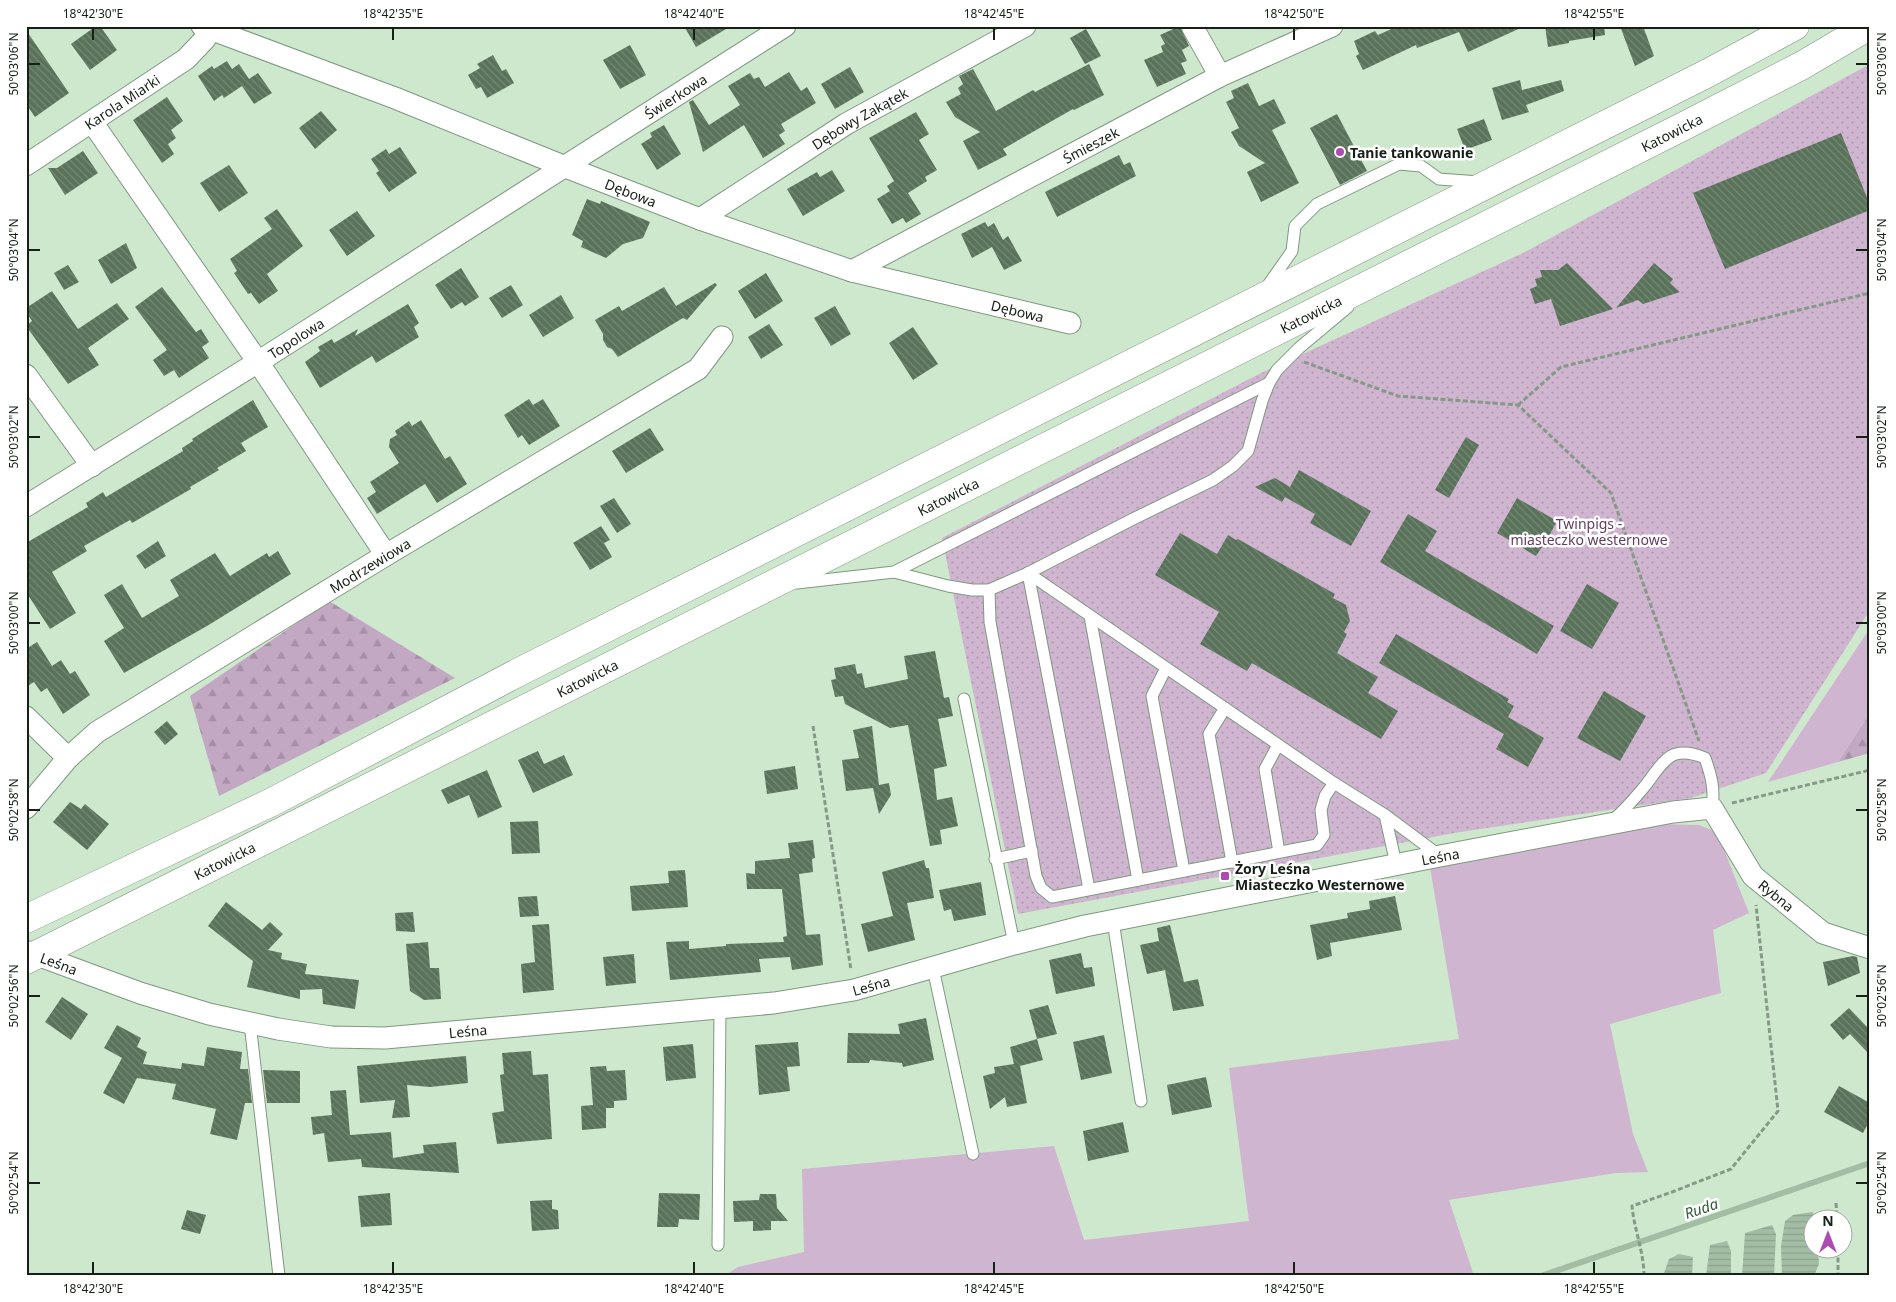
<svg xmlns="http://www.w3.org/2000/svg" width="1896" height="1302" font-family="'Noto Sans',sans-serif">
	<style>
		.grass { fill: #d0b5d0 }
		.forest { fill: url(#forest-firs) }
		.park { fill: url(#park-dots) }
		.water { fill: url(#water-rules) }
		.lines { fill: none; stroke-linecap: round; stroke-linejoin: round }
		.stream { stroke: #a2bda3; stroke-width: 6 }
		.building { fill: url(#building-back-hatch) }
		.service-casing { stroke: #7f9880; stroke-width: 13 }
		.minor-casing { stroke: #7f9880; stroke-width: 23 }
		.primary-casing { stroke: #7f9880; stroke-width: 29 }
		.path { stroke: #859986; stroke-width: 3; stroke-dasharray: 5 2.5; stroke-linecap: butt }
		.service { stroke: #fff; stroke-width: 11 }
		.minor { stroke: #fff; stroke-width: 21 }
		.primary { stroke: #fff; stroke-width: 28 }
		.ticks { fill: none; stroke: #162017; stroke-width: 2 }
		.poi-dot { fill: #ae4bb2; stroke: #fff; stroke-width: 2 }
		.labels { text-anchor: middle; dominant-baseline: central; stroke-width: 5; stroke-linejoin: round; paint-order: stroke }
		.street-label { font-size: 14px; fill: #162017; stroke: #fff }
		.poi-label { font-size: 14px; font-weight: bold; fill: #162017; stroke: #fff; text-anchor: start }
		.park-label { font-size: 14px; fill: #643e64; stroke: #fff }
		.water-label { font-size: 15px; font-style: italic; fill: #325b35; stroke: #fff }
		.neatline { fill: none; stroke: #162017; stroke-width: 2 }
		.ticks-label { font-size: 12px; text-anchor: middle; fill: #162017 }
	</style>
	<defs>
		<pattern id="forest-firs" width="22" height="20" patternUnits="userSpaceOnUse" patternTransform="scale(1.25)"><rect width="22" height="20" fill="#c3a8c3"/><path d="M5 1l3.5 6h-7zM16 11l3.5 6h-7z" fill="#a790a7"/></pattern>
		<pattern id="park-dots" width="8" height="8" patternUnits="userSpaceOnUse" patternTransform="scale(1.25)"><rect width="8" height="8" fill="#d0b5d0"/><path d="M2 2h.1M6 6h.1" fill="none" stroke="#b29bb2" stroke-width="1.8" stroke-linecap="round"/></pattern>
		<pattern id="water-rules" width="6" height="5" patternUnits="userSpaceOnUse" patternTransform="scale(1.25)"><rect width="6" height="5" fill="#a2bda3"/><path d="M0 2.5h6" fill="none" stroke="#8ba28c"/></pattern>
		<pattern id="building-back-hatch" width="6" height="6" patternUnits="userSpaceOnUse" patternTransform="scale(1.25)"><rect width="6" height="6" fill="#59725a"/><path d="M-1 5l2 2M0 0l6 6M5-1l2 2" fill="none" stroke="#768876"/></pattern>
	</defs>
	<rect width="100%" height="100%" fill="#cee8ce"/>
	<g class="grass">
		<path d="M1870 628V713L1838 762 1768 782Z"/>
		<path d="M1658 824 1699 825 1717 832 1749 913 1713 930 1721 993 1610 1024 1633 1134 1648 1172 1616 1173 1449 1200 1474 1276H724L738 1267 804 1252 802 1169 1054 1146 1084 1240 1249 1221 1229 1068 1459 1039 1430 867Z"/>
	</g>
	<g class="forest">
		<path d="M329 601 455 678 219 796 190 696Z"/>
		<path d="M1870 713V753L1838 762Z"/>
	</g>
	<path class="park" d="M1870 64V610L1766 773 1691 798 1460 832 1018 914 942 538 1257 375 1523 253Z"/>
	<g class="water">
		<path d="M1812 1212 1816 1216V1219L1814 1220V1250H1818L1819 1264 1814 1276H1782L1781 1246 1785 1221 1793 1215Z"/>
		<path d="M1772 1225 1776 1234 1774 1276H1742L1745 1233Z"/>
		<path d="M1727 1241 1731 1251V1276H1706L1710 1245Z"/>
		<path d="M1679 1254 1693 1257 1692 1276H1663L1669 1259Z"/>
	</g>
	<g class="lines">
		<path class="stream" d="M1541 1276 1870 1163"/>
	</g>
	<g class="building">
		<path d="M96 26H100L117 50 90 70 71 44Z"/>
		<path d="M684 26H731L696 47Z"/>
		<path d="M1180 26 1189 46 1182 50 1187 61 1181 63 1186 74 1157 87 1144 60 1163 52 1161 46 1165 44 1160 35Z"/>
		<path d="M1398 26H1525L1468 52 1459 32 1417 48 1416 45 1363 70 1356 56 1359 54 1354 41 1375 31 1378 35Z"/>
		<path d="M1545 26H1604L1605 35 1569 41V43L1548 47Z"/>
		<path d="M1620 26H1643L1654 56 1635 66Z"/>
		<path d="M1086 29 1101 56 1085 64 1070 38Z"/>
		<path d="M26 30 69 93 35 117 26 104Z"/>
		<path d="M630 45 646 75 620 89 603 60Z"/>
		<path d="M493 55 502 71 506 69 514 83 487 98 481 87 476 89 468 75 480 68 477 64Z"/>
		<path d="M227 61 232 69 239 64 249 79 258 73 272 93 254 104 242 86 224 98 222 95 214 101 198 76 212 66 214 69Z"/>
		<path d="M1089 64 1104 95 1074 110 1073 109 1003 149 1007 155 978 170 963 141 980 132 955 117 946 102 961 94 958 88 963 84 959 76 973 69 996 111 1033 90 1035 92Z"/>
		<path d="M850 67 864 92 835 109 821 84Z"/>
		<path d="M789 72 801 91 807 87 816 103 781 124 785 131 779 135 785 144 763 158 744 125 703 152 689 102 693 100 709 125 740 105 728 86 750 73 754 79 759 77 765 87Z"/>
		<path d="M1520 80 1522 90 1561 80 1564 91 1526 105 1529 112 1502 120 1492 88Z"/>
		<path d="M1248 83 1259 106 1274 99 1286 123 1272 130 1299 183 1261 202 1247 172 1265 163 1239 146 1231 132 1239 128 1226 102 1234 98 1231 91Z"/>
		<path d="M167 97 183 121 171 130 176 138 168 144 174 154 162 163 133 120Z"/>
		<path d="M321 111 337 130 315 149 299 128Z"/>
		<path d="M916 112 929 134 919 140 937 170 925 177 927 181 908 193 921 214 906 223 903 218 892 224 877 199 890 191 887 186 894 181 869 138Z"/>
		<path d="M1337 114 1367 171 1340 185 1310 128Z"/>
		<path d="M1484 119 1492 140 1465 150 1457 129Z"/>
		<path d="M664 125 681 154 657 170 641 144 652 137 650 133Z"/>
		<path d="M1841 133 1870 205V210L1725 269 1693 193Z"/>
		<path d="M400 147 417 173 389 192 376 173 379 171 371 159 386 149 389 154Z"/>
		<path d="M83 151 98 173 65 195 48 168H57Z"/>
		<path d="M1119 155 1124 165 1130 162 1136 176 1057 217 1045 192Z"/>
		<path d="M229 165 248 193 219 212 200 183Z"/>
		<path d="M832 170 845 191 803 216 787 189 817 172 820 177Z"/>
		<path d="M587 199 600 204 601 201 650 222 643 238 623 244 606 258 581 247 583 241 572 235Z"/>
		<path d="M277 209 303 246 267 274 278 291 259 304 251 293 248 294 234 273 237 271 230 259 272 229 264 218Z"/>
		<path d="M357 211 375 236 347 256 329 230Z"/>
		<path d="M985 222 988 227 994 223 1003 240 1008 236 1022 261 1004 270 992 247 972 258 961 234Z"/>
		<path d="M126 243 137 268 111 284 98 260Z"/>
		<path d="M1567 263 1613 309 1560 326 1551 299 1535 304 1530 289 1537 286 1535 279 1542 277 1540 270H1558Z"/>
		<path d="M1654 263 1673 279 1670 283 1680 292 1643 304 1638 300 1616 308Z"/>
		<path d="M68 265 79 282 64 290 54 273Z"/>
		<path d="M461 268 479 297 465 306 462 302 451 309 435 285Z"/>
		<path d="M766 273 783 301 755 319 738 291Z"/>
		<path d="M715 283 717 285 687 320 683 318 618 357 612 349 607 347 603 340V334L595 320 619 306 622 311 664 287 676 306Z"/>
		<path d="M511 285 523 305 502 318 489 298Z"/>
		<path d="M162 287 196 332 201 329 209 342 202 347 209 358 179 378 174 370 164 376 153 360 167 350 135 307Z"/>
		<path d="M52 291 78 329 117 303 129 319 88 348 99 365 68 384 26 326 32 321 26 312V308Z"/>
		<path d="M561 295 574 318 543 337 529 315Z"/>
		<path d="M408 304 419 323 414 327 419 337 376 363 372 356 320 388 305 362 320 351 318 347 332 339 334 343 358 329 355 336Z"/>
		<path d="M835 306 851 334 831 346 814 318Z"/>
		<path d="M769 324 783 345 761 359 748 337Z"/>
		<path d="M913 327 938 364 913 380 889 343Z"/>
		<path d="M529 399 533 405 543 399 560 426 529 445 522 435 518 438 504 415Z"/>
		<path d="M253 400 268 427 241 443 246 451 217 468 219 470 190 487 191 489 132 523 130 520 84 546 87 551 52 572 76 613 50 629 26 592V543L88 507 86 503 103 492 106 497 183 451 182 448 193 441 192 439Z"/>
		<path d="M421 420 445 459 450 456 467 484 437 503 425 484 377 514 367 498 376 492 370 482 399 463 389 447 390 439 397 435 395 431 409 421 412 426Z"/>
		<path d="M650 428 664 450 626 473 612 451Z"/>
		<path d="M1466 437 1479 445 1449 498 1435 490Z"/>
		<path d="M1299 470 1371 511 1351 546 1310 523 1315 514 1285 497 1282 502 1255 487 1275 478 1290 487Z"/>
		<path d="M614 498 631 524 617 533 600 506Z"/>
		<path d="M1517 498 1557 521 1547 540 1536 556 1497 533Z"/>
		<path d="M1408 514 1437 531 1425 551 1554 626 1537 654 1380 562Z"/>
		<path d="M601 526 610 540 604 543 612 557 590 570 573 543Z"/>
		<path d="M1180 533 1217 554 1228 535 1236 540 1238 539 1335 594 1333 598 1346 605 1350 621 1344 632 1347 634 1337 653 1378 677 1368 693 1398 711 1381 739 1252 663 1247 671 1200 644 1219 612 1155 575Z"/>
		<path d="M158 541 166 556 145 569 136 556Z"/>
		<path d="M278 551 291 574 207 626 124 673 104 641 124 628 104 595 122 584 142 618 179 596 170 580 215 553 230 576 267 553 269 557Z"/>
		<path d="M1587 584 1619 603 1592 649 1560 631Z"/>
		<path d="M1396 634 1509 699 1507 702 1514 706 1508 717 1544 738 1528 767 1496 749 1504 734 1379 663Z"/>
		<path d="M37 642 52 666 61 660 70 674 75 671 90 695 63 714 47 688 41 692 34 682 26 687V649Z"/>
		<path d="M935 651 944 698 949 697 953 716 938 719 947 766 934 769 937 800 952 797 958 826 940 830 942 844 930 846 908 725 890 728 845 704 843 696 835 697 831 680 836 679 834 668 855 664 857 674 862 673 865 688 908 679 904 656Z"/>
		<path d="M1604 691 1646 716 1620 761 1577 738Z"/>
		<path d="M167 721 178 734 165 745 154 732Z"/>
		<path d="M872 726 879 785 889 783 891 795 879 814 873 788 846 791 842 760 859 758 853 730Z"/>
		<path d="M538 751 544 764 564 755 573 775 533 793 518 760Z"/>
		<path d="M795 766 798 789 767 794 764 771Z"/>
		<path d="M487 770 502 807 478 818 469 795 448 804 441 790Z"/>
		<path d="M70 802 81 809 85 804 109 824 87 850 53 822Z"/>
		<path d="M538 821 540 853 512 854 510 822Z"/>
		<path d="M813 840 815 858 812 859 813 872 799 874 806 935 820 934 823 965 792 970 790 957 759 959 761 972 670 980 666 942 689 941V949L726 946V944L784 942 783 937 787 936 782 889H747L746 873 755 874V861L790 858 788 843Z"/>
		<path d="M924 860 926 868H929L934 898 907 903 915 940 868 952 861 924 893 916 882 872Z"/>
		<path d="M685 870 688 907 632 911 630 886 669 883 668 871Z"/>
		<path d="M981 882 986 915 954 921 951 909 944 911 939 890Z"/>
		<path d="M537 896 539 916 520 917 518 897Z"/>
		<path d="M1395 896 1402 930 1330 943 1332 956 1317 960 1310 925 1348 918 1347 913 1370 909 1369 901Z"/>
		<path d="M226 902 262 930 270 922 283 934 268 950 282 953 281 959 307 964 305 974 359 980 355 1009 323 1004 322 989 300 990V999L247 987 253 961 208 926Z"/>
		<path d="M413 912 415 932 396 931 395 913Z"/>
		<path d="M549 924 554 990 523 993 521 964 535 962 532 925Z"/>
		<path d="M1170 925 1184 982 1198 979 1204 1006 1173 1011 1165 970 1147 974 1140 945 1159 941 1157 928Z"/>
		<path d="M428 942 430 968H439L441 999 424 1000 410 991 406 944Z"/>
		<path d="M1081 953 1084 968 1092 967 1095 986 1056 994 1049 960Z"/>
		<path d="M634 954 636 983 606 986 603 957Z"/>
		<path d="M1853 956 1857 957 1860 973 1828 986 1823 962Z"/>
		<path d="M62 997 88 1014 71 1040 45 1022Z"/>
		<path d="M1048 1005 1057 1034 1037 1039 1029 1010Z"/>
		<path d="M1849 1008 1870 1030V1055L1850 1034 1843 1040 1830 1025Z"/>
		<path d="M926 1018 934 1060 903 1067 902 1063 870 1060 869 1063H847L848 1033 900 1034 898 1024Z"/>
		<path d="M117 1025 141 1038 137 1047 147 1052 143 1064 181 1069 182 1063 204 1066 207 1047 242 1052 240 1069H248L252 1103H245L237 1140 210 1134 216 1109 172 1099 176 1084 137 1078 124 1104 103 1093 122 1058 104 1048Z"/>
		<path d="M1104 1035 1112 1073 1081 1080 1073 1042Z"/>
		<path d="M1037 1039 1043 1060 1020 1066 1027 1103 1007 1107 1005 1097 990 1109 983 1076 995 1073 994 1067 1014 1064 1010 1047Z"/>
		<path d="M798 1042 800 1066 787 1067 790 1091 759 1095 755 1045Z"/>
		<path d="M693 1044 696 1078 666 1081 663 1047Z"/>
		<path d="M531 1051 533 1075 548 1074 552 1139 497 1144 492 1113 504 1111 500 1075 504 1074 502 1053Z"/>
		<path d="M466 1056 468 1083 430 1087 407 1085 410 1117 392 1118 395 1100 360 1103 357 1066Z"/>
		<path d="M606 1066 607 1071 625 1070 627 1100 614 1101V1108H606V1128L582 1130 581 1106 593 1105 590 1067Z"/>
		<path d="M263 1070 300 1071V1103H267Z"/>
		<path d="M1206 1077 1212 1107 1172 1115 1167 1085Z"/>
		<path d="M1839 1086 1870 1103V1120L1863 1133 1824 1112Z"/>
		<path d="M346 1090 350 1135 391 1132 393 1158 424 1153 423 1145 456 1142 459 1173 362 1167 361 1159 328 1162 324 1133 313 1135 311 1117 332 1115 330 1091Z"/>
		<path d="M1123 1122 1129 1152 1088 1161 1083 1131Z"/>
		<path d="M390 1193 392 1225 361 1227 358 1196Z"/>
		<path d="M659 1193 700 1194 699 1220 679 1219 678 1227H657Z"/>
		<path d="M760 1194H776L777 1208 788 1221H771V1230L753 1231V1221L734 1222 733 1201 759 1200Z"/>
		<path d="M552 1200V1209L558 1210 559 1229 532 1231 530 1201Z"/>
		<path d="M187 1210 206 1215 200 1234 181 1229Z"/>
	</g>
	<g class="lines">
		<g class="service-casing">
			<g id="service">
				<path d="M1266 288 1292 251 1295 226 1317 204 1399 164 1421 166 1439 179 1479 182"/>
				<path d="M894 572 1269 383"/>
				<path d="M1028 573 1334 783 1385 815 1440 856"/>
				<path d="M1028 573 1089 889"/>
				<path d="M797 583 894 572 948 586 972 590H989L1028 573 1133 519 1213 480 1233 466 1248 451 1262 401 1269 383 1277 370 1299 348 1348 307"/>
				<path d="M989 590 990 622 1036 876 1041 888 1052 897 1317 845 1324 835 1321 810 1325 796 1334 783"/>
				<path d="M1090 616 1138 880"/>
				<path d="M1166 668 1152 696 1184 871"/>
				<path d="M964 699 1014 944"/>
				<path d="M1225 708 1209 734 1232 862"/>
				<path d="M1278 745 1265 769 1279 852"/>
				<path d="M1385 815 1396 864"/>
				<path d="M1613 820C1625 810 1635 798 1645 786 1653 776 1660 763 1671 756 1682 750 1695 754 1705 758 1711 775 1715 789 1712 808"/>
				<path d="M995 859 1032 851"/>
				<path d="M1113 921 1141 1101"/>
				<path d="M933 968 973 1154"/>
				<path d="M250 1023 279 1276"/>
				<path d="M718 1245 720 1008"/>
			</g>
		</g>
		<g class="minor-casing">
			<g id="minor">
				<path id="s1" d="M202 26 395 98 563 166 700 219 852 271 1070 323"/>
				<path d="M1192 26 1220 76"/>
				<path d="M92 122 258 362 386 555"/>
				<path id="s2" d="M26 165 186 59 205 39 210 29"/>
				<path id="s3" d="M700 219 846 124 1025 26"/>
				<path id="s4" d="M852 271 1220 76 1332 26"/>
				<path d="M26 375 92 466"/>
				<path id="s5" d="M26 506 258 362 785 26"/>
				<path d="M26 717 68 758"/>
				<path id="s6" d="M26 808 68 758 97 732 386 555 698 369 722 337"/>
				<path id="s7" d="M29 952 140 993 209 1014 278 1029 331 1037 385 1038 774 1003 854 990 1014 944 1085 926 1440 856 1673 812 1712 808 1753 876 1823 933 1870 948"/>
			</g>
		</g>
		<g class="primary-casing">
			<g id="primary">
				<path d="M26 919 274 801 519 672 1708 73 1795 26"/>
				<path id="s8" d="M26 960 1680 128 1801 66 1869 26"/>
			</g>
		</g>
		<g class="path">
			<path d="M1304 362 1398 396 1518 405 1611 493 1699 741"/>
			<path d="M1518 405 1561 367 1870 293"/>
			<path d="M813 726 851 970"/>
			<path d="M1732 803 1870 770"/>
			<path d="M1836 1203 1837 1220"/>
			<path d="M1838 1250V1276"/>
			<path d="M1644 1276C1644 1252 1634 1229 1632 1206L1672 1192 1731 1169 1778 1111 1756 905"/>
		</g>
		<use href="#service" class="service"/>
		<use href="#minor" class="minor"/>
		<use href="#primary" class="primary"/>
	</g>
	<path class="ticks" d="M93 28V40M393 28V40M694 28V40M994 28V40M1294 28V40M1594 28V40M28 64H40M1856 64H1868M28 250H40M1856 250H1868M28 437H40M1856 437H1868M28 623H40M1856 623H1868M28 810H40M1856 810H1868M28 996H40M1856 996H1868M28 1183H40M1856 1183H1868M93 1262V1274M393 1262V1274M694 1262V1274M994 1262V1274M1294 1262V1274M1594 1262V1274"/>
	<g class="poi-dot">
		<circle cx="1340" cy="152" r="5"/>
		<rect x="1220" y="871" width="10" height="10" rx="2.5"/>
	</g>
	<g class="labels">
		<g class="street-label">
			<text stroke="none"><textPath href="#s5" startOffset="768">Świerkowa</textPath></text>
			<text stroke="none"><textPath href="#s2" startOffset="115">Karola Miarki</textPath></text>
			<text stroke="none"><textPath href="#s3" startOffset="189">Dębowy Zakątek</textPath></text>
			<text stroke="none"><textPath href="#s8" startOffset="1842">Katowicka</textPath></text>
			<text stroke="none"><textPath href="#s4" startOffset="270">Śmieszek</textPath></text>
			<text stroke="none"><textPath href="#s1" startOffset="460">Dębowa</textPath></text>
			<text stroke="none"><textPath href="#s1" startOffset="865">Dębowa</textPath></text>
			<text stroke="none"><textPath href="#s8" startOffset="1438">Katowicka</textPath></text>
			<text stroke="none"><textPath href="#s5" startOffset="318">Topolowa</textPath></text>
			<text stroke="none"><textPath href="#s8" startOffset="1032">Katowicka</textPath></text>
			<text stroke="none"><textPath href="#s6" startOffset="424">Modrzewiowa</textPath></text>
			<text stroke="none"><textPath href="#s8" startOffset="628">Katowicka</textPath></text>
			<text stroke="none"><textPath href="#s7" startOffset="1442">Leśna</textPath></text>
			<text stroke="none"><textPath href="#s8" startOffset="222">Katowicka</textPath></text>
			<text stroke="none"><textPath href="#s7" startOffset="1828">Rybna</textPath></text>
			<text stroke="none"><textPath href="#s7" startOffset="32">Leśna</textPath></text>
			<text stroke="none"><textPath href="#s7" startOffset="858">Leśna</textPath></text>
			<text stroke="none"><textPath href="#s7" startOffset="452">Leśna</textPath></text>
		</g>
		<g class="poi-label">
			<text x="1350" y="152">Tanie tankowanie</text>
			<text x="1235" y="868">Żory Leśna<tspan x="1235" dy="16">Miasteczko Westernowe</tspan></text>
		</g>
		<g class="park-label">
			<text x="1589" y="523">Twinpigs -<tspan x="1589" dy="16">miasteczko westernowe</tspan></text>
		</g>
		<g class="water-label">
			<text transform="translate(1701 1208) rotate(-19)">Ruda</text>
		</g>
	</g>
	<rect width="1896" height="1302" fill="none" stroke="#ffffff" stroke-width="55"/>
	<g transform="translate(1828 1234)"><circle r="24" fill="#ffffff" stroke="#a2a6a2"/>
	<path d="M0-4L9 19L0 12L-9 19Z" fill="#ae4bb2"/>
	<text y="-8" font-size="14" font-weight="bold" text-anchor="middle" fill="#162017">N</text>
	</g>
	<rect x="28" y="28" width="1840" height="1246" class="neatline"/>
	<g class="ticks-label">
		<text x="93" y="18">18°42'30"E</text>
		<text x="393" y="18">18°42'35"E</text>
		<text x="694" y="18">18°42'40"E</text>
		<text x="994" y="18">18°42'45"E</text>
		<text x="1294" y="18">18°42'50"E</text>
		<text x="1594" y="18">18°42'55"E</text>
		<text transform="translate(14 64) rotate(-90)" y="4">50°03'06"N</text>
		<text transform="translate(1882 64) rotate(-90)" y="4">50°03'06"N</text>
		<text transform="translate(14 250) rotate(-90)" y="4">50°03'04"N</text>
		<text transform="translate(1882 250) rotate(-90)" y="4">50°03'04"N</text>
		<text transform="translate(14 437) rotate(-90)" y="4">50°03'02"N</text>
		<text transform="translate(1882 437) rotate(-90)" y="4">50°03'02"N</text>
		<text transform="translate(14 623) rotate(-90)" y="4">50°03'00"N</text>
		<text transform="translate(1882 623) rotate(-90)" y="4">50°03'00"N</text>
		<text transform="translate(14 810) rotate(-90)" y="4">50°02'58"N</text>
		<text transform="translate(1882 810) rotate(-90)" y="4">50°02'58"N</text>
		<text transform="translate(14 996) rotate(-90)" y="4">50°02'56"N</text>
		<text transform="translate(1882 996) rotate(-90)" y="4">50°02'56"N</text>
		<text transform="translate(14 1183) rotate(-90)" y="4">50°02'54"N</text>
		<text transform="translate(1882 1183) rotate(-90)" y="4">50°02'54"N</text>
		<text x="93" y="1293">18°42'30"E</text>
		<text x="393" y="1293">18°42'35"E</text>
		<text x="694" y="1293">18°42'40"E</text>
		<text x="994" y="1293">18°42'45"E</text>
		<text x="1294" y="1293">18°42'50"E</text>
		<text x="1594" y="1293">18°42'55"E</text>
	</g>
</svg>
